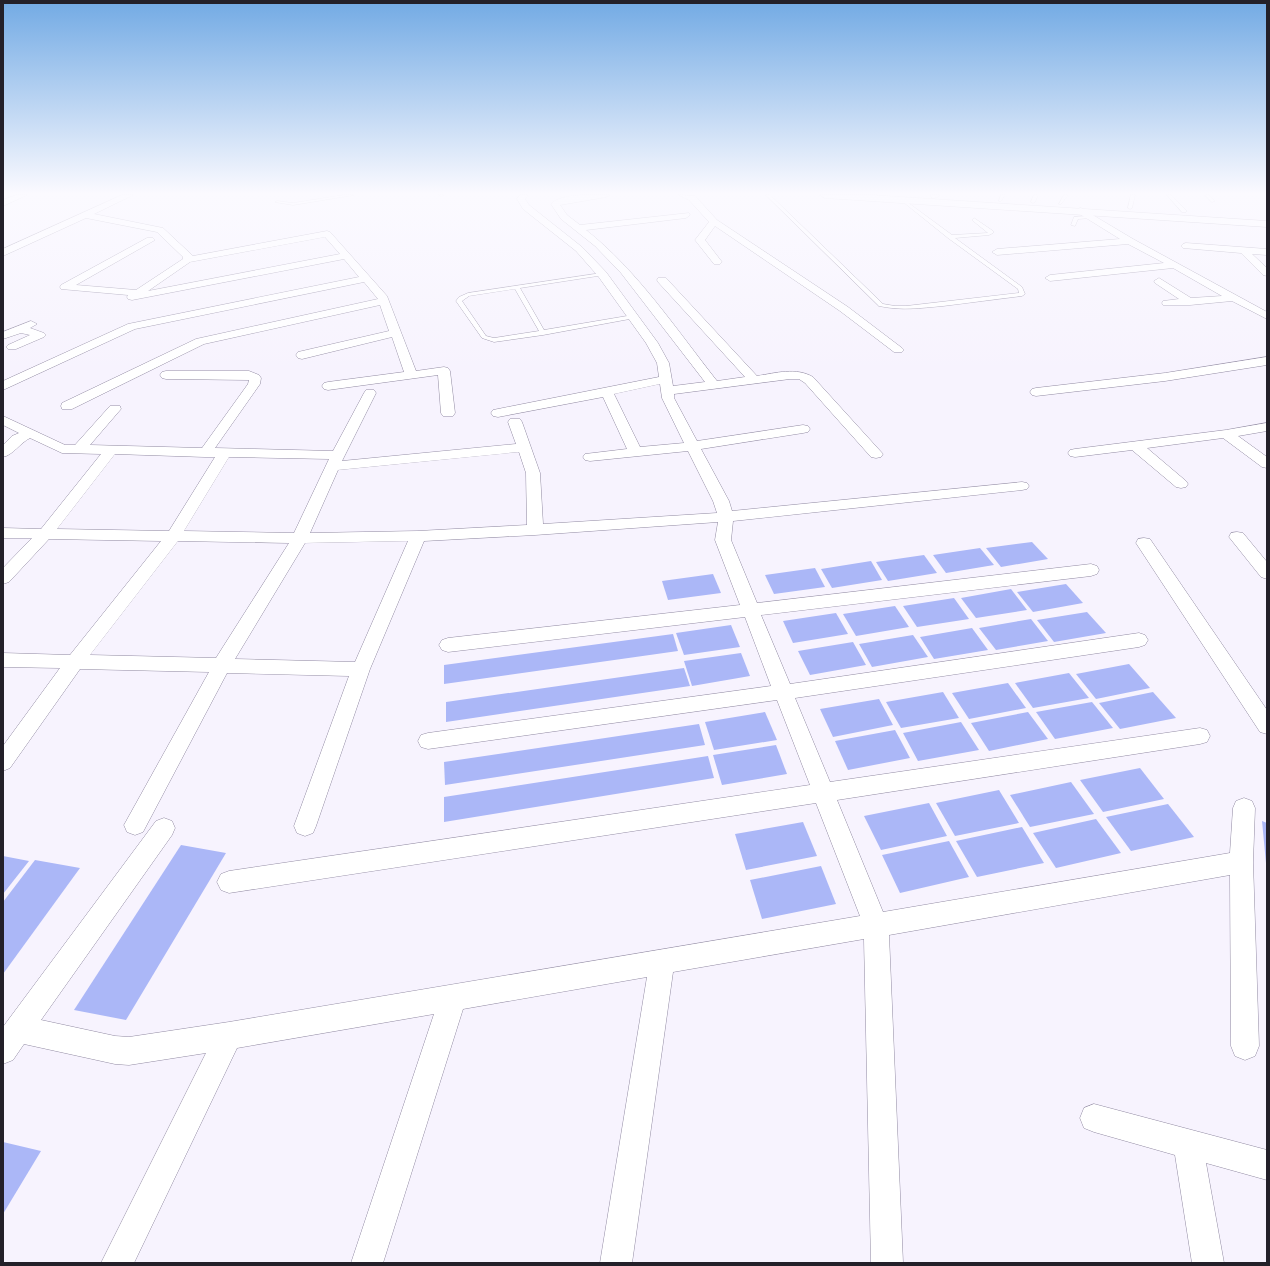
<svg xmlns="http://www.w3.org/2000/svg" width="1270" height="1266" font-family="Signika,sans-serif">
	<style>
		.building { fill: #abb7f7 }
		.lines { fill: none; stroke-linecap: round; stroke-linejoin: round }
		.lane-casing { stroke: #928ba3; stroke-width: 1 }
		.street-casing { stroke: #928ba3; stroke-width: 1 }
		.secondary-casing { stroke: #928ba3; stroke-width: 1 }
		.lane { fill: #fff; fill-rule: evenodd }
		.street { fill: #fff; fill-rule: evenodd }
		.secondary { fill: #fff; fill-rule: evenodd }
	</style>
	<rect width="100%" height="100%" fill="#f7f3fe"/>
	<g class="building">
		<path d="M1032 542 1048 559 1001 567 986 548Z"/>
		<path d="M980 548 994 565 946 573 933 555Z"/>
		<path d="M924 555 937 573 888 581 876 562Z"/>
		<path d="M871 561 882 580 832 588 821 569Z"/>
		<path d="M815 568 825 587 774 594 765 575Z"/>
		<path d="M713 574 721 593 668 600 662 581Z"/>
		<path d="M1066 584 1083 603 1033 612 1017 592Z"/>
		<path d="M1011 589 1027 610 976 618 961 598Z"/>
		<path d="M954 598 969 619 917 627 903 606Z"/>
		<path d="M895 606 909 627 856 636 843 614Z"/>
		<path d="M1087 612 1106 633 1054 642 1037 620Z"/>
		<path d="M836 613 848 634 793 643 783 621Z"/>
		<path d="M1031 619 1048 641 996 650 979 628Z"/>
		<path d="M731 625 740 647 684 655 676 633Z"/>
		<path d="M972 628 988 650 934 659 920 637Z"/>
		<path d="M673 634 678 651 444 684V665Z"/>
		<path d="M913 635 928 657 872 667 859 644Z"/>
		<path d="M853 642 866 665 810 675 798 651Z"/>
		<path d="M741 653 750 676 692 686 684 661Z"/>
		<path d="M1129 664 1150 688 1096 699 1076 674Z"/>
		<path d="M684 668 690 686 446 722V702Z"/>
		<path d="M1069 673 1089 698 1033 708 1015 683Z"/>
		<path d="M1008 683 1026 708 969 719 952 693Z"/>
		<path d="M943 692 959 718 901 728 886 702Z"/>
		<path d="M1153 692 1176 718 1120 729 1099 703Z"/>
		<path d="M879 699 893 725 833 737 820 709Z"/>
		<path d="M1092 702 1113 728 1055 739 1036 712Z"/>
		<path d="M765 712 777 740 714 750 705 722Z"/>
		<path d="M1028 712 1048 739 989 751 971 723Z"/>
		<path d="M961 722 979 750 918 761 903 733Z"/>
		<path d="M699 724 705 745 445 785 444 762Z"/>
		<path d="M895 730 910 758 848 770 835 741Z"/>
		<path d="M776 745 787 774 722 785 713 755Z"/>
		<path d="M708 756 714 778 444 822V797Z"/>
		<path d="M1140 768 1164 799 1103 812 1080 780Z"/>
		<path d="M1071 782 1094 814 1030 827 1010 795Z"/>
		<path d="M999 790 1019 823 955 836 936 803Z"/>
		<path d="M929 803 947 836 881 850 864 816Z"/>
		<path d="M1168 804 1194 837 1131 851 1106 817Z"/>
		<path d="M1096 819 1121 853 1056 868 1033 833Z"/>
		<path d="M1262 821 1267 823V863H1266Z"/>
		<path d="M803 822 817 856 746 870 735 834Z"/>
		<path d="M1022 827 1044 863 977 877 956 841Z"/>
		<path d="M949 841 969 877 900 893 882 855Z"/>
		<path d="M181 845 226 853 126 1020 74 1010Z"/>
		<path d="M3 856 29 861 3 894Z"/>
		<path d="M35 860 80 868 3 974V902Z"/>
		<path d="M821 866 836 904 762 919 750 880Z"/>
		<path d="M3 1142 41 1151 3 1214Z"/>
	</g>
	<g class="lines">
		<g class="lane-casing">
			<g id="lane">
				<path d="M344 195H354L293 205 275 202 277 201 293 203Z"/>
				<path d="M439 195H444L441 196Z"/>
				<path d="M766 195H770L883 304 895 306H906L1019 293 1018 289 948 238 902 201 903 199 952 235 988 233 972 220 974 218 993 231V233L989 235 955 238 1022 287 1025 294 1022 296C996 299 969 303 943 306 921 308 901 311 879 306Z"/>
				<path d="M1001 195H1005L1001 201H999Z"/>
				<path d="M1034 195H1038L1035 202 1033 203 1031 202Z"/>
				<path d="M1064 195H1068L1061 204H1059Z"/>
				<path d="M1131 195H1135L1132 208 1130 209 1128 208Z"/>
				<path d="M1167 195H1171L1186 210V212H1182Z"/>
				<path d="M1205 195H1209L1215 201 1212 202Z"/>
				<path d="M1089 216 1091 218 1078 219 1075 226 1071 225 1074 217Z"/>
				<path d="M602 273 604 274V275L520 288 544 330 633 315 635 316V318L543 335 494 342 482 338 456 301 459 297 468 293ZM515 289 539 331 494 338 486 336 462 301 469 296Z"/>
			</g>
		</g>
		<g class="street-casing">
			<g id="street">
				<path d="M16 195H27L3 206V200Z"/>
				<path d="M122 195H133L94 214 163 228 193 256 327 231 330 232 387 296 416 371 444 367 448 368 450 371 455 413 453 416H443L441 413 438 375 328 390 324 389 322 386 324 383 328 382 404 372 392 337 302 359 298 358 296 355 298 352 389 331 380 305 204 344 72 409H62L61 406 62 403 196 339 378 299 364 282 135 329 3 390V381L128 324 359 277 344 259 132 300 128 299 127 297 128 295 61 289 60 287 61 285 147 238H153L155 240 76 285 136 290 183 259V257L157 232 86 218 3 256V249ZM325 237 340 254 148 291 190 262Z"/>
				<path d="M520 195H528L525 199 529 205 582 247 606 272 658 343 669 363 673 386 705 382 621 273 595 246 561 219 551 204C561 193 596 195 610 195L606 197 560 205 567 215 580 225 689 213 690 215 686 218 586 230C637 270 676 329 717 381L745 377 658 282 657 280 658 278H666L757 376C776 373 796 367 813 377L883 454 881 457 876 458 871 457 805 383 799 379H790L674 394V398L697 441 803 425 808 426 810 429 808 432 803 433 701 449 729 501 732 511 1022 482 1027 483 1029 486 1027 489 1022 490 733 521 731 540 757 603 1091 564 1097 566 1099 570 1097 574 1091 576 761 615 790 684 1139 633 1145 635 1148 640 1145 645 1139 647 795 698 830 782 1200 728 1207 730 1210 736 1207 742 1200 744 837 800 883 912 1230 853 1233 808 1236 801 1244 798 1252 801 1255 808 1253 862 1259 1046 1255 1056 1245 1060 1235 1056 1231 1046 1230 875 889 935 903 1263H871L864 939 673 972 632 1263H600L647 977 463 1009 383 1263H351L434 1014 237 1048 134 1263H101L206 1053 129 1065 115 1064 24 1044 13 1060 3 1064V1027L156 821 164 818 172 821 175 828 172 835 41 1020 115 1036 129 1037 229 1022 860 916 816 803 229 893 221 890 217 882 221 874 229 871 810 785 777 700 428 749 421 747 418 741 421 735 428 733 771 686 745 617 448 652 442 650 439 645 442 640 448 638 740 605 715 540 718 522 535 535 424 541 370 669 316 826 313 833 305 836 297 833 294 826 349 676 227 673 143 832 135 835 127 832 124 825 209 672 80 669 10 768 3 771V746L60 668 3 667V653L70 655 161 541 49 539 9 582 3 584V568L32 538H3V528L41 529 101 454 62 453 30 438C20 443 13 455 3 457V445L12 436 19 433 3 425V416L65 445H75L110 406H120L121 409 90 445 202 448 248 384 249 380 166 379 162 378 160 375 162 372 166 371H249L259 375 261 378 260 384 215 448 333 451 364 393 366 390H374L376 393 342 461 516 444 508 422 510 419H520L522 422 540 473 543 524 717 513 713 501 688 451 590 461 585 460 583 457 585 454 627 449 603 397 498 417 493 416 491 413 493 410 498 409 659 377 657 363 646 343 598 276 576 251 523 209 517 199ZM660 384 662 398 684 443 640 447 614 394ZM519 452 526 473 527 525 418 531 310 533 338 470ZM115 454 205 457H215L169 531 57 529ZM229 457 329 459 294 533 184 531ZM178 541 289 543 216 658 90 655ZM408 541 355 662 235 659 305 543Z"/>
				<path d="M679 195 695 196 717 220 848 307 902 348 904 350 902 352H894L840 311 715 226 705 240 722 262 720 264H714L695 240 709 222 689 200Z"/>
				<path d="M931 195H939V196L935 198H932Z"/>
				<path d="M1081 208 1133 239 1267 312V319L1232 301 1190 305H1163L1162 303 1163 301 1179 299 1155 283 1154 281 1159 278 1191 298 1222 296 1173 268 1050 281 1045 278 1050 275 1164 263 1128 244 997 255 992 252 997 249 1120 239 1078 213 1077 211 1078 209Z"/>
				<path d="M1186 243 1267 249V255L1252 254 1267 268V276L1263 275 1241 253 1183 248 1181 246 1183 244Z"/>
				<path d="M31 321 37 324 30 328 44 333 46 335 44 337 16 349H8L6 347 8 345 30 335 21 333 3 339V332Z"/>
				<path d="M1267 357V365L1165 381 1036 396 1032 395 1030 392 1032 389 1036 388 1165 373Z"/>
				<path d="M1267 423V431L1238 436 1267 457V468L1262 467 1223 438 1147 448 1186 481 1188 484 1186 487 1181 488 1176 487 1132 450 1075 457 1070 456 1068 453 1070 450 1075 449 1226 430Z"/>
				<path d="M1237 532 1243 533 1267 562V579L1261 577 1229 537 1231 533Z"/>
				<path d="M1144 538 1150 539 1267 710V734L1260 732 1136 543 1138 539Z"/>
				<path d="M1094 1104 1267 1150V1180L1206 1163 1224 1263H1192L1175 1155 1094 1132 1084 1128 1080 1118 1084 1108Z"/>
			</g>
		</g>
		<g class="secondary-casing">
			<path id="secondary" d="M820 195H871L1267 221V227L825 198Z"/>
		</g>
		<use href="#lane" class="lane"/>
		<use href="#street" class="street"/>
		<use href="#secondary" class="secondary"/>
	</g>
	<linearGradient id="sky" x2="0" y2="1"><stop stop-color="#72aae4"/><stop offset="0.52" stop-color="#fbfaff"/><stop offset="1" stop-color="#fbfaff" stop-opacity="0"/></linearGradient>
	<rect width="1270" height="372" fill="url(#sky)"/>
	<rect width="1270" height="1266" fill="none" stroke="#232029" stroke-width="8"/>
</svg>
